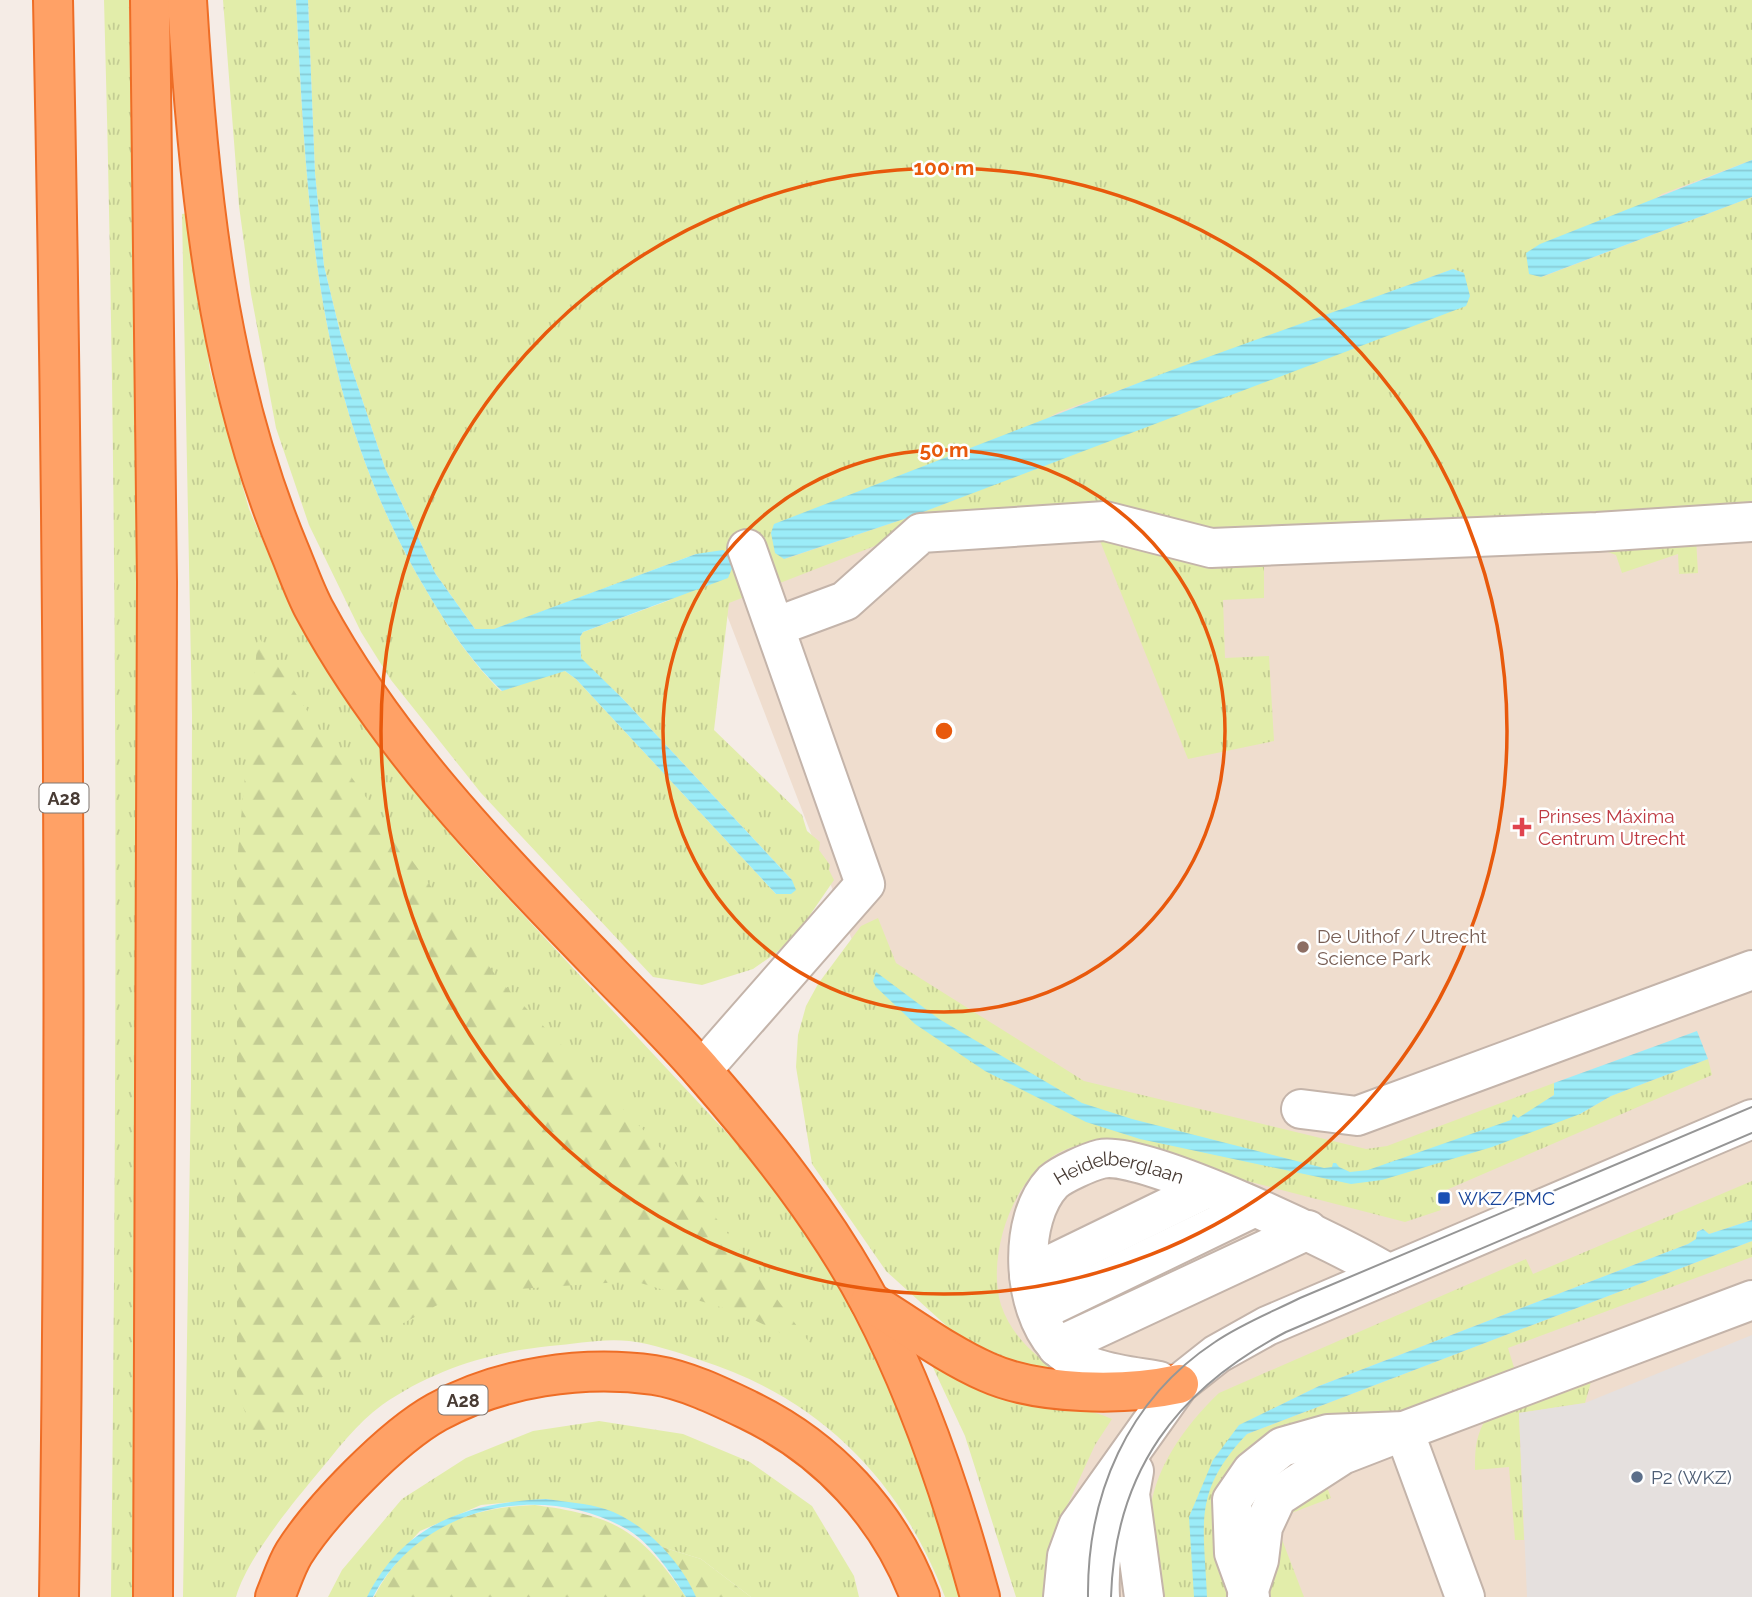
<svg xmlns="http://www.w3.org/2000/svg" width="1752" height="1597" font-family="Raleway,sans-serif">
	<style>
		.education { fill: #efddce }
		.grass { fill: url(#grass-tufts); fill-rule: evenodd }
		.forest { fill: url(#forest-firs) }
		.parking { fill: #e5e0de }
		.water { fill: url(#water-rules) }
		.lines { fill: none; stroke-linecap: round; stroke-linejoin: round }
		.minor-casing { stroke: #c4b4aa; stroke-width: 42 }
		.highway-casing { stroke: #ee6d26; stroke-width: 42 }
		.minor { stroke: #fff; stroke-width: 38 }
		.highway { stroke: #ffa166; stroke-width: 38 }
		.tram { stroke: #969696; stroke-width: 2 }
		.ring { fill: none; stroke: #e8590c; stroke-width: 3.5 }
		.health-dot { fill: #e0444e; stroke: #fff; stroke-width: 2.5 }
		.education-dot { fill: #8d6e63; stroke: #fff; stroke-width: 2.5 }
		.transit-dot { fill: #1a4fb4; stroke: #fff; stroke-width: 2.5 }
		.service-dot { fill: #5c6f8a; stroke: #fff; stroke-width: 2.5 }
		.labels { text-anchor: middle; dominant-baseline: central; stroke-width: 5; stroke-linejoin: round; paint-order: stroke }
		.shield { fill: #fff; stroke: #7f7671; stroke-width: 2 }
		.shield-label { font-size: 18px; font-weight: bold; fill: #483b34 }
		.health-label { font-size: 19px; fill: #be3a42; stroke: #fff; text-anchor: start }
		.education-label { font-size: 19px; fill: #785e54; stroke: #fff; text-anchor: start }
		.street-label { font-size: 19px; fill: #483b34; stroke: #fff }
		.transit-label { font-size: 19px; fill: #164399; stroke: #fff; text-anchor: start }
		.service-label { font-size: 19px; fill: #4e5e75; stroke: #fff; text-anchor: start }
		.centre { fill: #e8590c; stroke: #fff; stroke-width: 3.5 }
		.ring-label { font-size: 21px; text-anchor: middle; font-weight: bold; fill: #e8590c; stroke: #fff; stroke-width: 5; stroke-linejoin: round; paint-order: stroke }
	</style>
	<defs>
		<pattern id="grass-tufts" width="24" height="20" patternUnits="userSpaceOnUse" patternTransform="scale(1.75)"><rect width="24" height="20" fill="#e2edaa"/><path d="M3 7l-1-3M5 7V3M7 7l1-3M15 17l-1-3M17 17v-4M19 17l1-3" fill="none" stroke="#c3cc93"/></pattern>
		<pattern id="forest-firs" width="22" height="20" patternUnits="userSpaceOnUse" patternTransform="scale(1.75)"><rect width="22" height="20" fill="#e2edaa"/><path d="M5 1l3.5 6h-7zM16 11l3.5 6h-7z" fill="#c3cc93"/></pattern>
		<pattern id="water-rules" width="6" height="5" patternUnits="userSpaceOnUse" patternTransform="scale(1.75)"><rect width="6" height="5" fill="#9becf8"/><path d="M0 2.5h6" fill="none" stroke="#87cbd5"/></pattern>
	</defs>
	<rect width="100%" height="100%" fill="#f5ece6"/>
	<path class="education" d="M1752 110V1597H1016L1014 1361 695 532Z"/>
	<g class="grass">
		<path d="M104 0H132L138 588 134 1597H111C117 1065 119 532 104 0Z"/>
		<path d="M223 0H296C307 204 313 387 415 571 439 613 466 657 501 691L557 672 565 671 576 679 776 894 792 880 622 698 581 659 580 637 583 632 670 600 696 554 495 629H475L435 573 385 468 341 336 324 266 315 173 308 0H1752V160L1662 194 1542 277 1752 197V534L1696 538 1698 573 1679 574 1678 554 1622 573 1616 555 1586 544 1264 562V598L1223 600 1225 658 1269 656 1274 741 1188 759 1096 531 939 521 729 603 714 730 802 815 807 831 820 842 819 850 830 865 829 870 834 880 799 931 776 953 753 969 702 985 653 977 481 793 391 680 361 632 309 525 276 428 251 294 239 206ZM1453 269 1464 273 1188 409 910 517 785 559 1059 412Z"/>
		<path d="M189 213 210 370 249 509 278 576 346 696 404 779 472 860 767 1176 857 1314 899 1400 967 1597H945C901 1480 820 1398 700 1360 677 1352 653 1344 629 1341 603 1338 576 1344 550 1346 490 1352 432 1370 382 1405 357 1423 337 1450 317 1474 292 1504 246 1560 236 1597H183L191 1086 192 715 182 214Z"/>
		<path d="M878 918 896 963 1084 1081 1366 1149 1387 1146 1554 1083V1095L1546 1100 1580 1114 1611 1096 1708 1059 1712 1075 1437 1194 1441 1210 1405 1222 1105 1144C1095 1145 1082 1145 1073 1147 1016 1163 985 1254 1001 1305 1012 1338 1038 1358 1064 1376L1017 1367 961 1339 886 1271 812 1164 796 1067 798 1035 806 1006 818 984 861 926Z"/>
		<path d="M1752 1181V1220L1709 1234 1703 1229 1697 1231V1239L1688 1244 1319 1386 1240 1425 1247 1434 1752 1241V1257L1508 1348 1517 1377 1401 1417 1257 1450 1236 1597H1158C1155 1572 1150 1546 1150 1520 1150 1473 1186 1424 1219 1393L1526 1259 1533 1274Z"/>
		<path d="M923 1346C959 1377 994 1402 1042 1407 1067 1409 1089 1408 1112 1419L1095 1445 1062 1517 1049 1597H1016L965 1436Z"/>
		<path d="M1591 1382 1585 1403 1519 1413 1524 1540H1515L1509 1467 1475 1470C1475 1452 1475 1439 1484 1422Z"/>
		<path d="M599 1421 683 1434 750 1462 812 1506 854 1576 859 1597H751L701 1559 662 1547 635 1525 607 1510 546 1499 481 1505 420 1531 395 1558 367 1597H328L342 1570 402 1499 466 1458 533 1431Z"/>
		<path d="M1324 1479 1331 1498 1281 1517Z"/>
		<path d="M1276 1524 1304 1597H1261Z"/>
	</g>
	<g class="forest">
		<path d="M258 636 344 767 499 980 674 1162 815 1350 740 1313 634 1281 460 1293 347 1353 256 1442 237 1390V862Z"/>
		<path d="M535 1505C616 1516 640 1530 686 1597H374C407 1532 465 1507 535 1505Z"/>
		<path d="M662 1547 701 1559 751 1597H696Z"/>
	</g>
	<path class="parking" d="M1752 1335V1597H1527L1519 1413 1585 1403Z"/>
	<g class="water">
		<path d="M296 0H308L315 173 324 266 341 336 385 468 435 573 475 629H494L696 554 723 550 732 556 733 566 728 578 583 632 580 637 581 658 622 698 792 880 796 890 791 894H776L576 679 565 671 502 691C466 657 439 613 415 571 313 387 307 204 296 0Z"/>
		<path d="M1752 160V197L1541 277 1529 274 1526 253 1540 244Z"/>
		<path d="M1453 269 1464 273 1470 296 1466 306 910 517 784 559 775 553 771 533 774 524 1172 370Z"/>
		<path d="M876 972 939 1019 1082 1103 1132 1119 1324 1168 1332 1167 1333 1163H1336L1339 1167 1350 1172 1368 1170 1511 1120 1513 1114 1518 1118 1554 1095V1083L1697 1031 1708 1059 1611 1096 1580 1114 1492 1147 1382 1180 1351 1184 1140 1139 1086 1122 985 1071 915 1024 876 987 873 981Z"/>
		<path d="M1752 1220V1241L1247 1434C1192 1492 1204 1523 1207 1597H1194L1189 1517 1213 1460 1239 1425 1319 1386 1688 1244 1696 1239 1697 1232 1703 1229 1709 1234Z"/>
		<path d="M546 1499C566 1502 586 1503 605 1509 643 1521 681 1561 696 1597H686C670 1572 650 1541 623 1527 536 1480 419 1509 373 1597H367C405 1522 468 1503 546 1499Z"/>
	</g>
	<g class="lines">
		<g class="minor-casing">
			<g id="minor">
				<path d="M775 627 845 601 921 533 1105 521 1211 548 1597 532 1752 522"/>
				<path d="M702 1070 865 884 747 549"/>
				<path d="M1301 1109 1357 1116 1752 970"/>
				<path d="M1029 1275 1206 1189"/>
				<path d="M1038 1312 1253 1208"/>
				<path d="M1057 1347 1308 1230"/>
				<path id="s1" d="M1159 1381C1126 1375 1080 1372 1056 1345 1022 1307 1017 1220 1053 1182 1062 1174 1089 1162 1101 1159 1143 1149 1346 1247 1389 1274"/>
				<path d="M1134 1471 1130 1494 1144 1597"/>
				<path d="M1247 1596 1259 1560 1263 1527 1277 1497 1342 1455 1404 1431 1465 1597"/>
				<path d="M1063 1597 1067 1556 1078 1526 1179 1384 1217 1354 1267 1326 1752 1119"/>
				<path d="M1100 1597C1098 1558 1105 1522 1119 1487"/>
				<path d="M1250 1597 1234 1553 1232 1500 1252 1471 1282 1447 1328 1434 1404 1431 1752 1300"/>
			</g>
		</g>
		<g class="highway-casing">
			<g id="highway">
				<path d="M53 0C64 532 67 1065 59 1597"/>
				<path d="M150 0 157 582 153 1597"/>
				<path d="M187 0C198 185 217 378 289 550 297 569 304 590 314 609 388 747 501 861 609 973 641 1006 674 1038 704 1073 766 1144 827 1221 871 1304 919 1396 953 1497 980 1597"/>
				<path d="M870 1302C908 1325 946 1354 987 1372 1038 1395 1124 1396 1179 1384"/>
				<path d="M275 1597C281 1583 286 1566 294 1553 322 1509 392 1437 437 1412 501 1377 582 1365 654 1375 686 1380 719 1396 748 1410 827 1448 889 1514 920 1597"/>
			</g>
		</g>
		<use href="#minor" class="minor"/>
		<use href="#highway" class="highway"/>
		<g class="tram">
			<path d="M1088 1597C1087 1495 1127 1400 1215 1342 1241 1324 1272 1312 1300 1298L1752 1107"/>
			<path d="M1111 1597C1115 1471 1177 1389 1286 1332L1752 1133"/>
		</g>
	</g>
	<g class="ring">
		<circle cx="944" cy="731" r="281"/>
		<circle cx="944" cy="731" r="563"/>
	</g>
	<path class="health-dot" d="M1518.5 816.5h7v7h7v7h-7v7h-7v-7h-7v-7h7z"/>
	<circle class="education-dot" cx="1303" cy="947" r="7"/>
	<rect class="transit-dot" x="1437" y="1191" width="14" height="14" rx="3.5"/>
	<circle class="service-dot" cx="1637" cy="1477" r="7"/>
	<g class="labels">
		<g class="shield">
			<rect x="39.5" y="783.5" width="49" height="29" rx="5"/>
			<rect x="438.5" y="1385.5" width="49" height="29" rx="5"/>
		</g>
		<g class="shield-label">
			<text x="64" y="798">A28</text>
			<text x="463" y="1400">A28</text>
		</g>
		<g class="health-label">
			<text x="1538" y="816">Prinses Máxima<tspan x="1538" dy="22">Centrum Utrecht</tspan></text>
		</g>
		<g class="education-label">
			<text x="1317" y="936">De Uithof / Utrecht<tspan x="1317" dy="22">Science Park</tspan></text>
		</g>
		<g class="street-label">
			<text stroke="none"><textPath href="#s1" startOffset="357">Heidelberglaan</textPath></text>
		</g>
		<g class="transit-label">
			<text x="1458" y="1198">WKZ/PMC</text>
		</g>
		<g class="service-label">
			<text x="1651" y="1477">P2 (WKZ)</text>
		</g>
	</g>
	<circle cx="944" cy="731" r="10" class="centre"/>
	<g class="ring-label">
		<text x="944" y="175">100 m</text>
		<text x="944" y="457">50 m</text>
	</g>
</svg>
